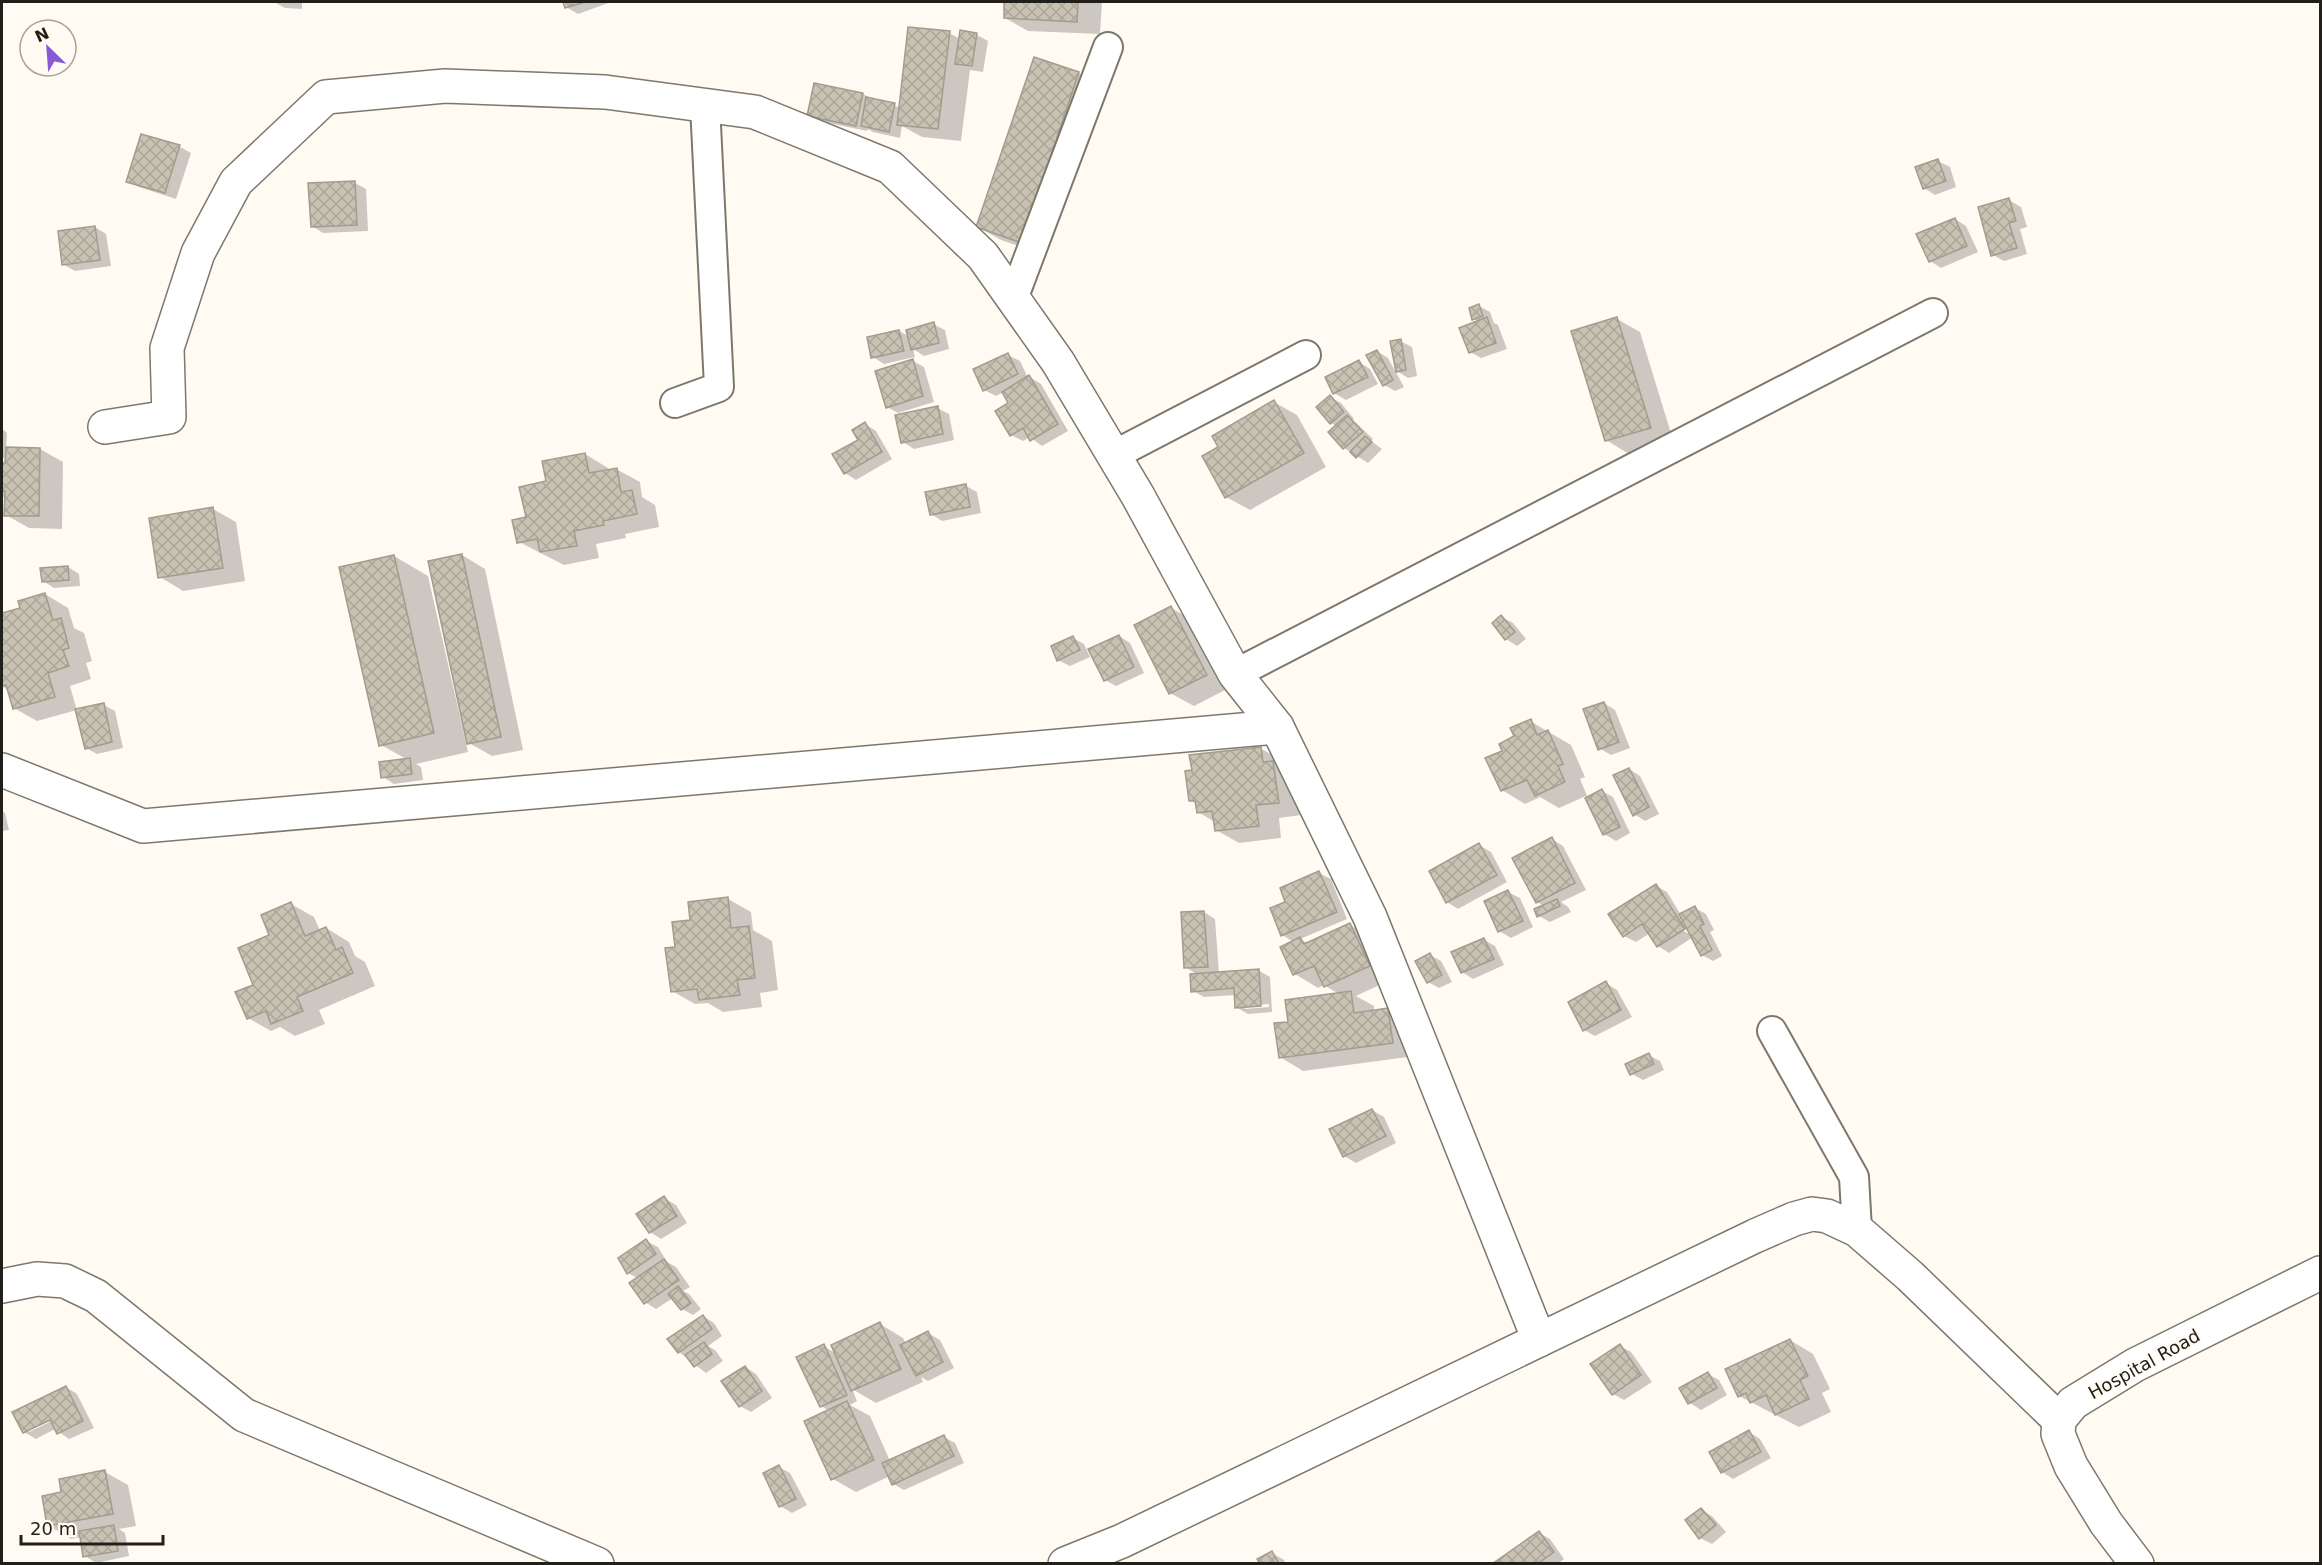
<svg xmlns="http://www.w3.org/2000/svg" width="2322" height="1565" font-family="'DejaVu Sans',sans-serif">
	<style>
		.shadow { fill: #0003; fill-rule: evenodd }
		.building { fill: url(#building-cross-hatch); stroke: #a29c8f; stroke-width: 1.5 }
		.lines { fill: none; stroke-linecap: round; stroke-linejoin: round }
		.service-casing { stroke: #7d786b; stroke-width: 32 }
		.minor-casing { stroke: #7d786b; stroke-width: 36 }
		.service { stroke: #fff; stroke-width: 28 }
		.minor { stroke: #fff; stroke-width: 33 }
		.labels { text-anchor: middle; dominant-baseline: central; stroke-width: 5; stroke-linejoin: round; paint-order: stroke }
		.street-label { font-size: 18px; fill: #211f19; stroke: #fffbf2 }
	</style>
	<defs>
		<pattern id="building-cross-hatch" width="8" height="8" patternUnits="userSpaceOnUse" patternTransform="scale(1.5)"><rect width="8" height="8" fill="#c8c2b3"/><path d="M0 0l8 8M0 8l8-8" fill="none" stroke="#aca699"/></pattern>
	</defs>
	<rect width="100%" height="100%" fill="#fffbf2"/>
	<g class="shadow">
		<path d="M274 2H302V9L285 8Z"/>
		<path d="M564 2H611L578 14 566 7Z"/>
		<path d="M1006 2H1102L1100 34 1028 31 1005 18Z"/>
		<path d="M949 33 960 39 977 35 988 41 983 72 970 70 961 141 922 137 902 126 900 138 873 132 868 129 867 131 819 121 808 115 815 84 863 94 874 100 894 105 900 108Z"/>
		<path d="M1035 59 1079 73 1102 87 1045 255 1001 240 978 227Z"/>
		<path d="M142 135 180 147 191 153 176 199 139 187 128 181Z"/>
		<path d="M1938 161 1950 167 1956 187 1935 195 1924 188Z"/>
		<path d="M355 183 366 189 368 231 323 233 312 226Z"/>
		<path d="M2009 200 2021 207 2027 227 2020 229 2027 254 2004 261 1993 255Z"/>
		<path d="M1955 219 1966 226 1978 252 1941 268 1930 261Z"/>
		<path d="M95 227 106 234 111 266 75 271 64 265Z"/>
		<path d="M1479 306 1490 312 1494 323 1498 325 1507 349 1481 358 1470 352 1479 322 1474 319Z"/>
		<path d="M1617 319 1640 332 1673 440 1629 454 1606 440Z"/>
		<path d="M933 324 945 330 949 349 924 356 913 349 915 357 884 364 873 357 899 331 910 337Z"/>
		<path d="M1400 341 1412 347 1417 376 1408 378 1397 371Z"/>
		<path d="M1377 351 1388 358 1404 387 1395 391 1384 385Z"/>
		<path d="M1008 355 1020 361 1028 378 1030 377 1041 384 1068 431 1042 446 1030 437 1023 441 1011 435 1010 403 1004 392 996 396 984 390Z"/>
		<path d="M913 361 924 367 934 402 898 413 887 407Z"/>
		<path d="M1359 362 1370 369 1378 384 1346 400 1334 393Z"/>
		<path d="M1330 397 1341 403 1354 419 1353 420 1373 439 1371 441 1382 449 1368 463 1344 448 1336 426 1331 423Z"/>
		<path d="M1274 402 1297 415 1326 467 1250 510 1226 497 1220 448Z"/>
		<path d="M937 408 949 414 954 440 914 449 903 442Z"/>
		<path d="M865 424 876 431 892 459 856 480 845 473Z"/>
		<path d="M2 429 7 433 6 449H40L63 462 62 529 29 528 6 515V499L2 496V465H7V458H2Z"/>
		<path d="M585 454 608 468 609 471 616 469 640 482 642 497 655 505 659 527 625 534 626 538 596 544 599 558 564 565 519 542 527 518 548 483Z"/>
		<path d="M966 486 977 492 981 513 942 521 931 514Z"/>
		<path d="M213 509 236 522 245 581 183 591 160 577Z"/>
		<path d="M462 555 485 569 523 750 492 756 469 743Z"/>
		<path d="M394 556 428 576 468 752 416 764 421 767 423 780 394 784 383 777 408 760 381 745Z"/>
		<path d="M68 567 79 574 80 586 54 588 43 581Z"/>
		<path d="M45 594 68 608 74 628 84 633 92 661 86 663 91 679 70 686 77 711 104 705 115 711 123 748 97 754 86 748 77 710 37 721 14 708 9 691 2 686V615L22 609Z"/>
		<path d="M1171 608 1194 621 1229 688 1194 706 1170 693Z"/>
		<path d="M1501 617 1513 623 1526 639 1517 646 1506 639 1494 623Z"/>
		<path d="M1119 636 1130 643 1144 673 1116 686 1105 680Z"/>
		<path d="M1073 638 1084 644 1090 657 1070 666 1058 660Z"/>
		<path d="M1604 703 1615 710 1630 748 1611 755 1599 748Z"/>
		<path d="M1530 721 1571 745 1585 777 1580 779 1588 798 1602 791 1613 797 1630 833 1616 841 1604 834 1586 796 1559 808 1540 797 1525 804 1502 790 1504 751Z"/>
		<path d="M1260 748 1283 761 1296 776 1301 815 1279 818 1281 838 1239 843 1216 830 1215 822 1198 812 1197 804 1191 800Z"/>
		<path d="M1629 769 1640 776 1659 814 1645 821 1634 814Z"/>
		<path d="M2 811 5 813 9 830 2 831Z"/>
		<path d="M1552 839 1563 846 1586 890 1561 902 1568 907 1571 912 1550 922 1539 916 1544 906 1537 902Z"/>
		<path d="M1479 845 1491 852 1507 882 1458 909 1447 902Z"/>
		<path d="M1319 873 1331 879 1347 919 1300 939 1309 944 1350 925 1373 938 1392 979 1356 996 1374 1006V1011L1387 1010 1411 1023 1415 1056 1303 1071 1280 1057 1290 1023 1339 994 1324 985 1318 988 1295 974 1282 947 1294 942 1282 935 1287 902Z"/>
		<path d="M1656 886 1667 892 1681 915 1695 908 1706 914 1714 930 1710 932 1722 956 1713 961 1702 955 1693 937 1669 953 1658 946 1650 933 1636 942 1624 936ZM1679 924 1689 930V934L1677 927Z"/>
		<path d="M1508 892 1520 898 1533 927 1511 938 1499 931Z"/>
		<path d="M728 899 751 912 753 930 772 941 778 990 760 993 762 1007 723 1012 708 1003 695 1004 672 991 677 948 692 921Z"/>
		<path d="M291 904 314 917 320 931 326 928 349 942 355 956 365 962 375 986 319 1010 325 1024 295 1036 280 1027 271 1031 248 1018 255 986 271 936Z"/>
		<path d="M1204 912 1215 919 1219 973 1258 970 1270 977 1272 1012 1248 1014 1236 1007V995L1204 997 1193 991 1198 975 1185 967ZM1269 1004V1007L1245 1009V1006Z"/>
		<path d="M1484 940 1495 946 1504 965 1473 979 1462 972Z"/>
		<path d="M1430 955 1441 961 1452 982 1439 988 1428 982Z"/>
		<path d="M1606 983 1617 990 1632 1017 1595 1036 1584 1030Z"/>
		<path d="M1648 1055 1660 1061 1664 1070 1643 1080 1632 1074Z"/>
		<path d="M1372 1110 1384 1117 1396 1143 1356 1163 1344 1156Z"/>
		<path d="M664 1198 676 1205 687 1223 661 1239 650 1232Z"/>
		<path d="M646 1241 658 1247 667 1262 676 1267 690 1287 683 1291 689 1294 701 1309 693 1315 682 1309 673 1298 656 1309 645 1302 639 1279 628 1273Z"/>
		<path d="M703 1316 714 1323 722 1336 708 1346 715 1350 723 1361 706 1373 679 1352Z"/>
		<path d="M880 1324 903 1338 906 1344 928 1333 940 1340 954 1368 928 1381 921 1377 923 1382 876 1403 852 1389 857 1401 850 1405 870 1416 890 1461 944 1437 955 1443 964 1463 904 1490 893 1484 890 1476 856 1492 833 1479 829 1411 821 1406 824 1346 836 1354Z"/>
		<path d="M1790 1340 1813 1354 1830 1389 1822 1393 1831 1412 1799 1427 1739 1396Z"/>
		<path d="M1620 1346 1631 1352 1652 1382 1624 1400 1613 1394Z"/>
		<path d="M745 1367 756 1374 772 1398 751 1412 740 1406Z"/>
		<path d="M1708 1374 1719 1380 1727 1395 1701 1410 1690 1403 1681 1388Z"/>
		<path d="M66 1387 77 1394 94 1428 69 1439 55 1429 36 1439 24 1432ZM56 1415 58 1418 29 1432V1429Z"/>
		<path d="M1749 1432 1760 1439 1771 1458 1733 1479 1722 1472Z"/>
		<path d="M779 1467 790 1473 807 1505 792 1513 780 1506Z"/>
		<path d="M105 1472 128 1485 136 1526 119 1529 125 1533 129 1556 96 1563 85 1556 82 1537 71 1539 48 1525 63 1494Z"/>
		<path d="M1701 1510 1712 1516 1726 1532 1712 1544 1700 1538Z"/>
		<path d="M1539 1533 1550 1539 1564 1559 1557 1564H1494Z"/>
		<path d="M1272 1553 1284 1560 1286 1564H1262Z"/>
	</g>
	<g class="building">
		<path d="M563 2H585L565 8Z"/>
		<path d="M1004 2H1078L1077 22 1004 18Z"/>
		<path d="M908 27 950 31 938 129 897 125Z"/>
		<path d="M960 30 977 33 972 66 955 64Z"/>
		<path d="M1034 57 1079 72 1022 243 976 227Z"/>
		<path d="M814 83 863 93 856 126 807 116Z"/>
		<path d="M866 97 895 103 889 132 861 126Z"/>
		<path d="M141 134 180 145 165 193 126 182Z"/>
		<path d="M1938 159 1946 181 1923 189 1915 167Z"/>
		<path d="M355 181 357 225 311 227 308 183Z"/>
		<path d="M2009 198 2016 221 2009 223 2017 248 1991 256 1978 207Z"/>
		<path d="M1955 218 1967 246 1929 262 1916 234Z"/>
		<path d="M95 226 100 260 62 265 58 231Z"/>
		<path d="M1479 304 1483 316 1472 320 1469 308Z"/>
		<path d="M1487 317 1496 343 1469 353 1459 328Z"/>
		<path d="M1617 317 1651 428 1605 441 1571 331Z"/>
		<path d="M934 322 939 343 911 350 906 330Z"/>
		<path d="M899 330 904 351 871 358 867 337Z"/>
		<path d="M1401 339 1406 370 1396 372 1390 341Z"/>
		<path d="M1377 350 1393 380 1383 386 1366 355Z"/>
		<path d="M1008 353 1018 374 983 391 973 369Z"/>
		<path d="M913 359 923 396 886 408 875 371Z"/>
		<path d="M1359 360 1368 377 1333 394 1325 377Z"/>
		<path d="M1029 375 1058 424 1030 441 1023 428 1010 436 995 411 1008 403 1002 392Z"/>
		<path d="M1330 395 1344 412 1330 424 1316 407Z"/>
		<path d="M1274 400 1304 453 1225 498 1202 456 1218 447 1212 436Z"/>
		<path d="M938 406 943 434 901 443 895 415Z"/>
		<path d="M1347 415 1363 432 1343 449 1328 432Z"/>
		<path d="M865 422 882 452 844 474 832 454 858 440 852 430Z"/>
		<path d="M1365 436 1372 442 1356 458 1350 452Z"/>
		<path d="M6 447 40 448 39 516H4L5 491H2V463H5Z"/>
		<path d="M585 453 589 473 617 468 621 492 632 490 637 514 603 521 604 525 574 531 577 546 540 552 537 539 517 543 512 520 526 517 519 487 546 481 542 461Z"/>
		<path d="M966 484 970 507 930 515 925 492Z"/>
		<path d="M213 507 223 568 158 578 149 518Z"/>
		<path d="M462 554 501 737 467 744 428 561Z"/>
		<path d="M394 555 434 733 379 746 339 567Z"/>
		<path d="M68 566 69 580 42 582 40 568Z"/>
		<path d="M45 593 53 620 61 618 69 648 63 650 69 666 48 673 55 697 13 709 6 685 2 686V613L20 608 18 601Z"/>
		<path d="M1171 606 1207 675 1169 694 1134 625Z"/>
		<path d="M1501 615 1515 632 1505 640 1492 623Z"/>
		<path d="M1119 635 1134 667 1104 681 1088 649Z"/>
		<path d="M1073 636 1080 650 1057 661 1051 646Z"/>
		<path d="M1604 702 1619 742 1598 750 1583 709Z"/>
		<path d="M104 703 112 742 85 749 75 709Z"/>
		<path d="M1531 719 1537 735 1548 730 1563 764 1558 766 1565 782 1535 796 1527 780 1501 791 1485 758 1502 751 1499 744 1514 736 1510 728Z"/>
		<path d="M1261 747 1263 762 1273 761 1279 803 1256 805 1259 826 1215 831 1212 811 1197 813 1195 801H1189L1185 771 1192 770 1189 755Z"/>
		<path d="M410 758 412 774 381 778 379 762Z"/>
		<path d="M1629 768 1649 807 1633 816 1613 775Z"/>
		<path d="M1602 789 1620 827 1603 835 1585 798Z"/>
		<path d="M1552 837 1575 883 1536 903 1512 858Z"/>
		<path d="M1479 843 1497 875 1446 903 1429 871Z"/>
		<path d="M1319 871 1337 912 1281 936 1270 908 1285 902 1280 888Z"/>
		<path d="M1656 884 1685 929 1657 947 1642 924 1623 937 1608 914Z"/>
		<path d="M1508 890 1523 921 1498 932 1484 901Z"/>
		<path d="M728 897 731 928 749 926 755 978 737 980 740 995 699 1000 697 989 671 992 665 948 675 947 672 922 690 920 688 902Z"/>
		<path d="M1557 899 1560 906 1537 917 1534 909Z"/>
		<path d="M291 902 305 936 326 927 336 950 342 947 353 973 297 997 303 1011 271 1024 266 1011 247 1019 235 992 253 985 238 948 269 935 261 915Z"/>
		<path d="M1695 906 1704 924 1700 926 1712 950 1701 956 1679 914Z"/>
		<path d="M1204 911 1208 967 1184 968 1181 912Z"/>
		<path d="M1350 923 1370 966 1324 987 1314 966 1293 975 1280 947 1300 937 1304 944Z"/>
		<path d="M1484 938 1494 959 1461 973 1451 952Z"/>
		<path d="M1430 953 1442 975 1427 983 1415 961Z"/>
		<path d="M1259 969 1261 1006 1235 1008 1234 988 1191 992 1190 974Z"/>
		<path d="M1606 981 1621 1010 1583 1031 1568 1002Z"/>
		<path d="M1351 991 1354 1013 1388 1008 1393 1043 1279 1058 1274 1023 1288 1022 1285 1000Z"/>
		<path d="M1649 1053 1654 1064 1630 1075 1625 1064Z"/>
		<path d="M1372 1109 1386 1136 1343 1157 1329 1129Z"/>
		<path d="M664 1196 677 1216 649 1233 636 1214Z"/>
		<path d="M646 1239 656 1254 627 1274 618 1258Z"/>
		<path d="M664 1259 679 1280 644 1304 629 1283Z"/>
		<path d="M678 1286 691 1303 681 1310 668 1294Z"/>
		<path d="M703 1315 712 1329 678 1353 667 1339Z"/>
		<path d="M880 1322 901 1369 851 1391 831 1345Z"/>
		<path d="M928 1331 943 1362 916 1376 900 1345Z"/>
		<path d="M1790 1339 1808 1376 1800 1380 1809 1399 1775 1415 1766 1395 1750 1403 1746 1393 1738 1397 1725 1369Z"/>
		<path d="M704 1342 712 1354 694 1367 685 1355Z"/>
		<path d="M824 1344 847 1395 820 1407 796 1357Z"/>
		<path d="M1620 1344 1641 1375 1612 1395 1590 1364Z"/>
		<path d="M745 1366 762 1391 739 1407 721 1381Z"/>
		<path d="M1708 1372 1717 1388 1688 1404 1679 1388Z"/>
		<path d="M66 1386 83 1421 57 1434 50 1420 23 1433 12 1412Z"/>
		<path d="M847 1401 874 1460 831 1480 804 1421Z"/>
		<path d="M1749 1430 1761 1452 1721 1473 1709 1452Z"/>
		<path d="M944 1435 954 1456 892 1485 882 1463Z"/>
		<path d="M779 1465 796 1499 779 1507 763 1473Z"/>
		<path d="M105 1470 113 1514 47 1526 42 1496 61 1492 59 1479Z"/>
		<path d="M1701 1508 1716 1525 1699 1539 1685 1520Z"/>
		<path d="M114 1525 118 1551 83 1557 79 1531Z"/>
		<path d="M1539 1531 1554 1552 1537 1564H1492Z"/>
		<path d="M1272 1551 1279 1564H1260L1257 1559Z"/>
	</g>
	<g class="lines">
		<g class="service-casing">
			<g id="service">
				<path d="M1013 299 1108 47"/>
				<path d="M675 403 719 387 705 105"/>
				<path d="M1114 455 1306 355"/>
				<path d="M1235 674 1933 313"/>
				<path d="M1772 1031 1854 1177 1857 1230"/>
			</g>
		</g>
		<g class="minor-casing">
			<g id="minor">
				<path d="M105 427 169 417 167 348 198 253 236 182 326 97 445 86 605 92 755 112 890 167 983 256 1058 362 1138 496 1235 674 1277 727 1370 917 1539 1340"/>
				<path d="M2 770 143 826 1277 727"/>
				<path d="M2 1286 37 1279 65 1281 96 1296 244 1415 597 1564"/>
				<path d="M1065 1564 1122 1541 1755 1236 1794 1219 1812 1214 1827 1216 1857 1230 1910 1276 2059 1420"/>
				<path d="M2137 1564 2106 1523 2071 1466 2058 1434 2059 1420 2073 1403 2135 1365 2320 1273"/>
			</g>
		</g>
		<use href="#service" class="service"/>
		<use href="#minor" class="minor"/>
	</g>
	<g class="labels">
		<g class="street-label">
			<text transform="translate(2144 1364) rotate(-29)">Hospital Road</text>
		</g>
	</g>
	<rect width="2322" height="1565" fill="none" stroke="#211f19" stroke-width="6"/>
	<g transform="translate(48 48) rotate(335)"><circle r="28" fill="#fffbf2" stroke="#a6a39b" stroke-width="1.5"/>
	<path d="M0-4.5L10 22L0 15L-10 22Z" fill="#875ad4"/>
	<text y="-9" font-size="16" font-weight="bold" text-anchor="middle" fill="#211f19">N</text>
	</g>
	<path d="M21 1535v9h142v-9" fill="none" stroke="#211f19" stroke-width="3"/>
	<text x="30" y="1535" font-size="18" fill="#211f19" stroke="#fffbf2" stroke-width="4.5" paint-order="stroke">20 m</text>
</svg>
